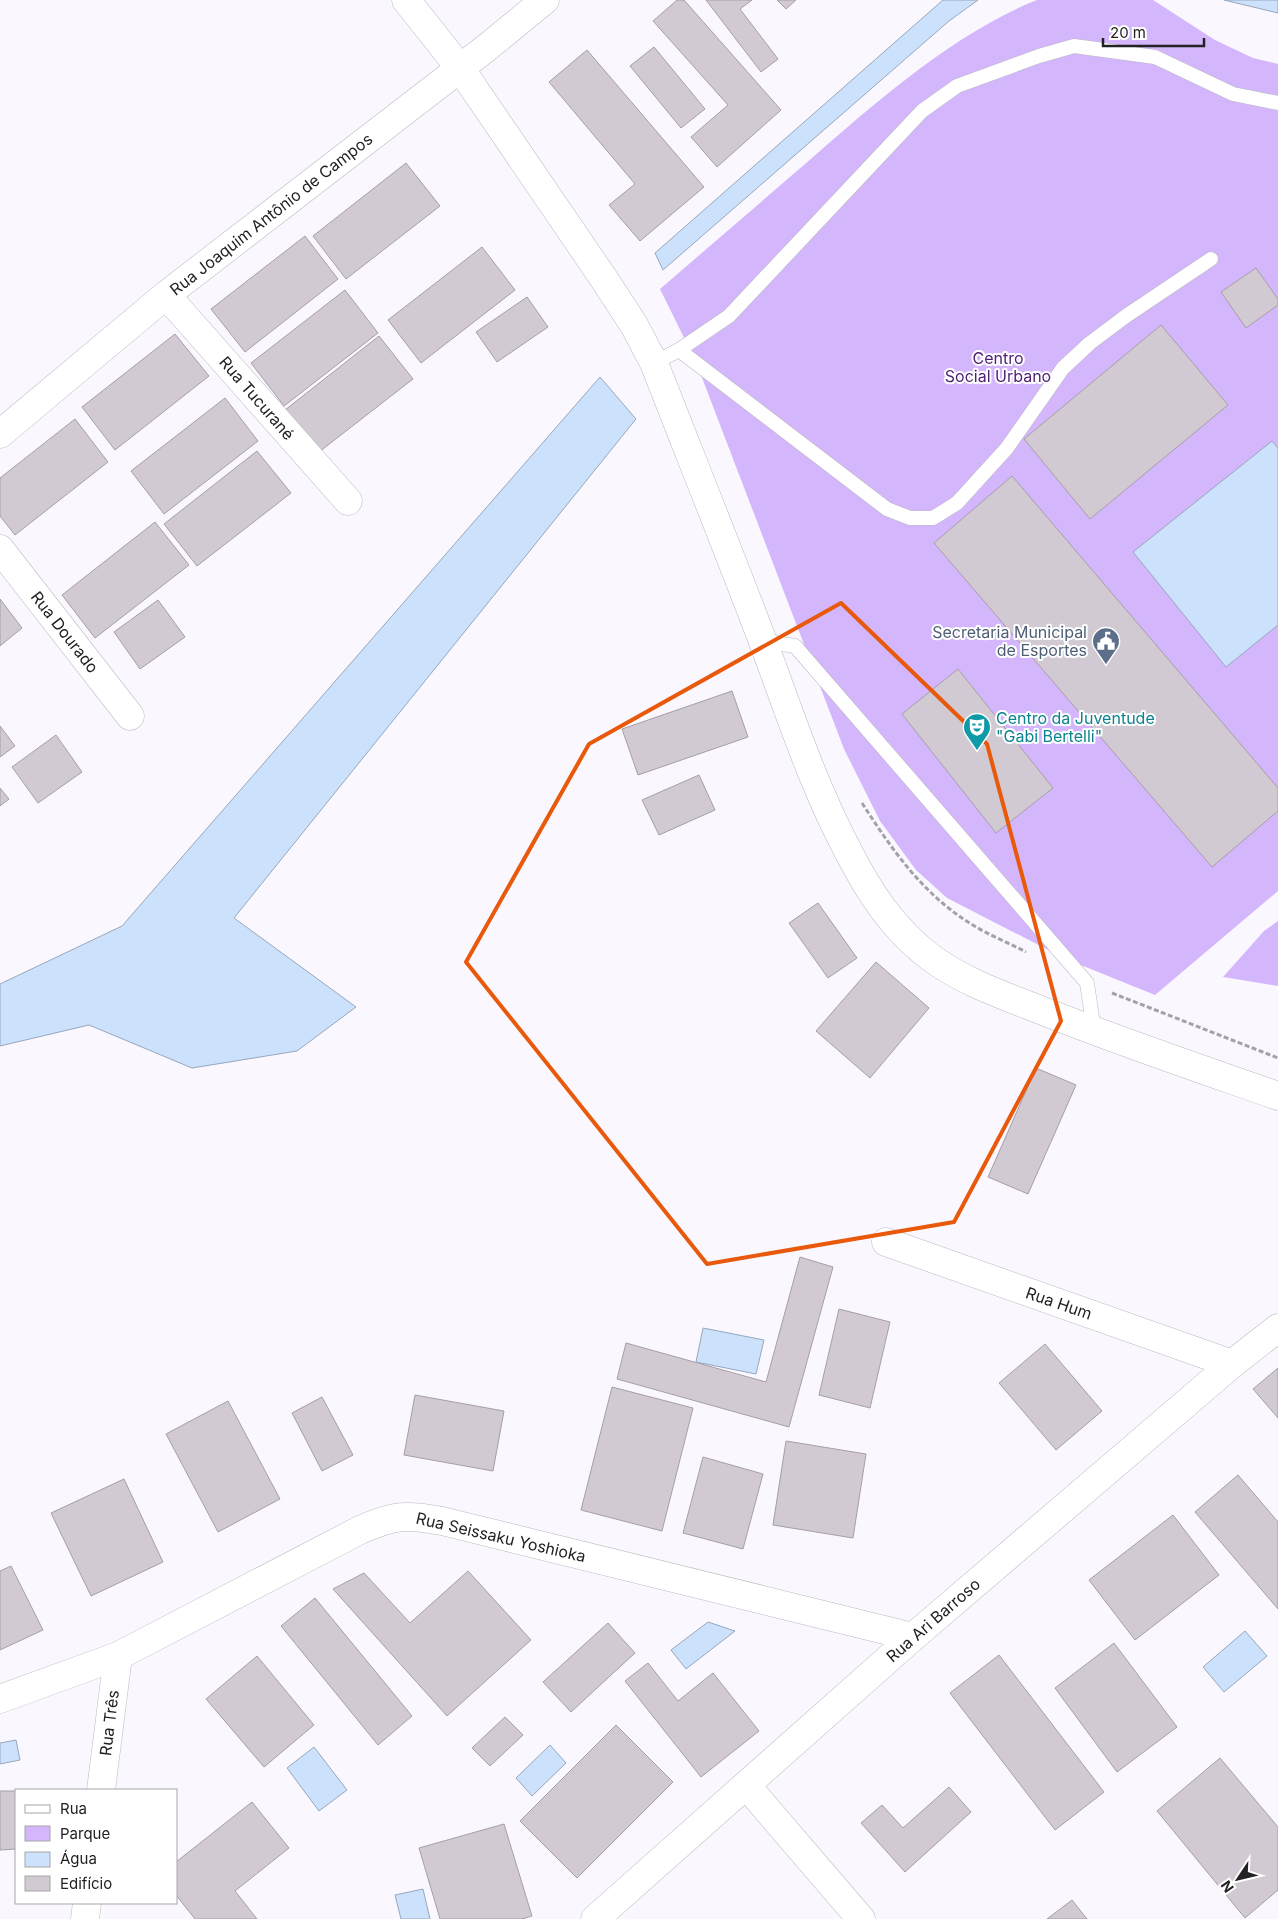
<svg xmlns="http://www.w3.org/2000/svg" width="1278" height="1919" font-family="Inter,sans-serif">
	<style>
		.green { fill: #d4b6fd }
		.water { fill: #cbe1fc; stroke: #98a7bb }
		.building { fill: #d2cad3; stroke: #a69ea6 }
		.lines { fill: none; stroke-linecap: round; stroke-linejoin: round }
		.service-casing { stroke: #bcb8c2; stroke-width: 15 }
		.minor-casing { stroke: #bcb8c2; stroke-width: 29 }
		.path { stroke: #a3a2a6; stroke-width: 3; stroke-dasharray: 5 2.5; stroke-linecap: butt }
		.service { stroke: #fff; stroke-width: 14 }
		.minor { stroke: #fff; stroke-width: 28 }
		.marked { fill: none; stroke: #e8590c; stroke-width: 4; stroke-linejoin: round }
		.labels { text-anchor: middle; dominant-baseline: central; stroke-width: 4; stroke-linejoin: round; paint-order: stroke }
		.street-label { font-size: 16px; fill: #222124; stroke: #fff }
		.park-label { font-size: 16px; fill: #4c1f75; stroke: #fff }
		.service-label { font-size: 16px; fill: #4e5e75; stroke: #fff; text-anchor: end }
		.culture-label { font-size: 16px; fill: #0d838f; stroke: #fff; text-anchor: start }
	</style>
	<rect width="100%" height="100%" fill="#faf8fe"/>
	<g class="green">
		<path d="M1037 0H1153L1215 40 1253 58 1278 64V891L1155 995 1066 959 947 898 916 870 880 821 844 749 696 362 660 289C711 245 761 202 812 158 877 101 956 32 1037 0Z"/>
		<path d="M1278 921V986L1223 977 1264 931Z"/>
	</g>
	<g class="water">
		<path d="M943 0H978L949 21 663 270 655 253Z"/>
		<path d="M1224 0H1278V13Z"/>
		<path d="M600 377 636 419 234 918 356 1007 297 1051 192 1068 89 1025 0 1046V984L122 926Z"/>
		<path d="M1272 441 1278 448V625L1226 667 1133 552Z"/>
		<path d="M703 1328 764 1340 756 1374 696 1362Z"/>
		<path d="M708 1622 735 1631 686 1669 671 1650Z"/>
		<path d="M1245 1631 1267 1656 1224 1692 1203 1667Z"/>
		<path d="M16 1740 20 1760 0 1764V1743Z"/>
		<path d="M550 1745 566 1763 532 1796 516 1778Z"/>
		<path d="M314 1747 347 1790 319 1811 287 1768Z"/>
		<path d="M423 1889 430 1919H401L395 1895Z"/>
	</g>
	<g class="building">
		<path d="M677 0H684L781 110 717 167 691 137 728 105 653 21Z"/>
		<path d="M706 0H752L740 9 778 59 761 72Z"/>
		<path d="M777 0H796L786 9Z"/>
		<path d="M654 47 705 109 681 128 630 66Z"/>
		<path d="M587 50 704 187 640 241 609 205 635 184 549 82Z"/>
		<path d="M406 163 440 206 346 279 313 236Z"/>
		<path d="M305 236 338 279 245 352 211 309Z"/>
		<path d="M482 247 515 290 421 363 388 320Z"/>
		<path d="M1256 268 1278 299V305L1246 328 1221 292Z"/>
		<path d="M345 290 378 333 284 406 251 363Z"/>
		<path d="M527 297 548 327 497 362 476 332Z"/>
		<path d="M1161 325 1228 405 1090 519 1024 439Z"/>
		<path d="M175 334 209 376 115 450 82 407Z"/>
		<path d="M379 336 413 379 319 452 285 410Z"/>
		<path d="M225 398 258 441 164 514 131 471Z"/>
		<path d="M75 419 108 462 15 535 0 516V478Z"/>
		<path d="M257 451 291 493 197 566 164 524Z"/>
		<path d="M1012 476 1278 788V811L1212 867 934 543Z"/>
		<path d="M155 522 189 565 95 638 62 595Z"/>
		<path d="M0 599 22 628 0 646Z"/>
		<path d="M158 600 185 637 140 669 114 632Z"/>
		<path d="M958 669 1053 788 996 833 902 714Z"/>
		<path d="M732 691 748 737 638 775 622 729Z"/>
		<path d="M0 726 15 746 0 757Z"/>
		<path d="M56 735 82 772 38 803 12 767Z"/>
		<path d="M699 775 715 810 659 835 642 800Z"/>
		<path d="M0 788 9 799 0 806Z"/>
		<path d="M818 903 857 958 828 978 789 923Z"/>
		<path d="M876 962 929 1008 870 1078 816 1031Z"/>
		<path d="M1036 1068 1076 1085 1028 1194 988 1177Z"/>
		<path d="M800 1257 833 1267 789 1427 617 1379 626 1343 766 1382Z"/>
		<path d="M839 1309 890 1322 870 1408 819 1395Z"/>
		<path d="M1045 1344 1102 1411 1056 1450 999 1383Z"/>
		<path d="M1278 1368V1418L1253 1389Z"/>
		<path d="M612 1387 693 1408 662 1531 581 1510Z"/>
		<path d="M415 1395 504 1411 493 1471 404 1455Z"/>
		<path d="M322 1397 353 1455 322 1471 292 1413Z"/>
		<path d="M228 1401 280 1499 218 1532 166 1434Z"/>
		<path d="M786 1441 866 1454 853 1538 773 1525Z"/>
		<path d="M703 1457 763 1474 743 1549 683 1533Z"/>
		<path d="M1238 1475 1278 1522V1609L1195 1512Z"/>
		<path d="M124 1479 163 1562 91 1596 51 1513Z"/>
		<path d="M1173 1515 1219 1575 1135 1640 1089 1580Z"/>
		<path d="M11 1566 43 1630 0 1650V1571Z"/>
		<path d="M468 1571 531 1640 447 1716 333 1589 364 1573 410 1623Z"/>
		<path d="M315 1598 412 1716 378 1745 281 1626Z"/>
		<path d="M608 1623 635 1653 571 1712 543 1682Z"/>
		<path d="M1114 1643 1177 1727 1117 1772 1055 1688Z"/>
		<path d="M999 1655 1104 1792 1055 1830 950 1693Z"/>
		<path d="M257 1656 314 1725 264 1767 206 1699Z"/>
		<path d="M648 1663 678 1701 713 1673 759 1731 701 1777 625 1681Z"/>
		<path d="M505 1717 523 1735 490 1766 472 1748Z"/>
		<path d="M616 1725 673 1782 577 1878 520 1821Z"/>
		<path d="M1220 1758 1278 1827V1890L1245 1918 1157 1811Z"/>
		<path d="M949 1787 971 1812 905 1872 861 1823 882 1805 903 1828Z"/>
		<path d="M0 1791H16V1849L0 1850Z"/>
		<path d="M252 1802 289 1848 235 1891 257 1919H195L176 1895V1862Z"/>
		<path d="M504 1824 532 1916 522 1919H440L419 1848Z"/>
		<path d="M1072 1900 1087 1919H1047Z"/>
	</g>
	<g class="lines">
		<g class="service-casing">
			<g id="service">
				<path d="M679 350 887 509 910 518H933L957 503 1007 448 1063 368 1090 343 1126 316 1211 259"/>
				<path d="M654 363 679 350 729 316 922 111 957 86 1039 56 1074 46 1155 57 1233 94 1278 103"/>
				<path d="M763 641 795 646 1087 983 1094 1031"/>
			</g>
		</g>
		<g class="minor-casing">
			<g id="minor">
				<path d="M406 0 460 68 604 279 634 325 654 363C690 455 727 547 762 639 789 711 812 783 848 851 869 892 893 929 930 957 965 983 1008 997 1048 1013 1124 1043 1201 1069 1278 1096"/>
				<path d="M166 295 348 501"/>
				<path d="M0 434 166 295 485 49 545 0"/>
				<path d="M0 549 130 716"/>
				<path d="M886 1242 1232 1364"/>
				<path d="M0 1699 118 1656 360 1530C394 1515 406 1514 442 1521L913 1637"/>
				<path d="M746 1785 861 1919"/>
				<path d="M101 1790 118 1656"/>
				<path d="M85 1919 87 1903"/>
				<path d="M595 1919 913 1637 1232 1364 1278 1328"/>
			</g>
		</g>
		<g class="path">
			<path d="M862 803C891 848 921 892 968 922 986 934 1007 942 1026 952"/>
			<path d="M1112 993 1278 1058"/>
		</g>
		<use href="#service" class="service"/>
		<use href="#minor" class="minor"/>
	</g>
	<path class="marked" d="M841 603 987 744 1061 1021 954 1222 707 1264 466 962 589 744Z"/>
	<defs>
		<g id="civic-pin" transform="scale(1.4375)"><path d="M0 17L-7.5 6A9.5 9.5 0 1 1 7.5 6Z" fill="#5c6f8a" stroke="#fff"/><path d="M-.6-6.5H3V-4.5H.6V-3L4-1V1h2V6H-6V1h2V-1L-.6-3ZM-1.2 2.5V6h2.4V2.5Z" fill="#fff"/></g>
		<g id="theatre-pin" transform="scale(1.4375)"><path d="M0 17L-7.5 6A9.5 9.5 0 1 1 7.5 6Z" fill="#0f9aa8" stroke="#fff"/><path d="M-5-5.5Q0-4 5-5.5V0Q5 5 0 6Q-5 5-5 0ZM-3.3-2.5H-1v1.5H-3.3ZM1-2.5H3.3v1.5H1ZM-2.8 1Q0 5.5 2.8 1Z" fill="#fff"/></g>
	</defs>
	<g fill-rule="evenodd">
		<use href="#civic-pin" x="1106" y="641"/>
		<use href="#theatre-pin" x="977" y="727"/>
	</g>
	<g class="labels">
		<g class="street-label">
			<text transform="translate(271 214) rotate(-38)">Rua Joaquim Antônio de Campos</text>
			<text transform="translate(257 398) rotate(49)">Rua Tucurané</text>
			<text transform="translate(65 632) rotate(52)">Rua Dourado</text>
			<text transform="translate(1059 1303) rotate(19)">Rua Hum</text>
			<text transform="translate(501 1537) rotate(13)">Rua Seissaku Yoshioka</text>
			<text transform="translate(933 1620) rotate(-41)">Rua Ari Barroso</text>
			<text transform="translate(109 1723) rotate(-83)">Rua Três</text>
		</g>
		<g class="park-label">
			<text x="998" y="358">Centro<tspan x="998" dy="18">Social Urbano</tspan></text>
		</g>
		<g class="service-label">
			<text x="1087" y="632">Secretaria Municipal<tspan x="1087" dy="18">de Esportes</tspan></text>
		</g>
		<g class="culture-label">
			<text x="996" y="718">Centro da Juventude<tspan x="996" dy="18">"Gabi Bertelli"</tspan></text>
		</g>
	</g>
	<rect x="15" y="1789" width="162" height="115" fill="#ffffff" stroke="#a7a6a7"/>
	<rect x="25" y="1805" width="25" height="8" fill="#ffffff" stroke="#a7a6a7"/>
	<text x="60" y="1814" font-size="15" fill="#222124">Rua</text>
	<rect x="25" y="1826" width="25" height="15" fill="#d4b6fd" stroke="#a7a6a7"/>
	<text x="60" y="1839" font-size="15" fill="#222124">Parque</text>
	<rect x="25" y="1852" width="25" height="15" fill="#cbe1fc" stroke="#a7a6a7"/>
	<text x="60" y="1864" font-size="15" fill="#222124">Água</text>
	<rect x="25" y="1876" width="25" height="15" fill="#d2cad3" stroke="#a7a6a7"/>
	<text x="60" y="1889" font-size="15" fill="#222124">Edifício</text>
	<g transform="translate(1238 1879) rotate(235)" stroke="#ffffff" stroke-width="4" paint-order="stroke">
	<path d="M0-4L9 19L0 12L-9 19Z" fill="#222124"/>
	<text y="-8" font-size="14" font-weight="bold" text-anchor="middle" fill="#222124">N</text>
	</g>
	<path d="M1103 38v8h101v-8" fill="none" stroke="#222124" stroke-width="2.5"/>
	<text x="1110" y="38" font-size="15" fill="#222124" stroke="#ffffff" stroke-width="4" paint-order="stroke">20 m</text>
</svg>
